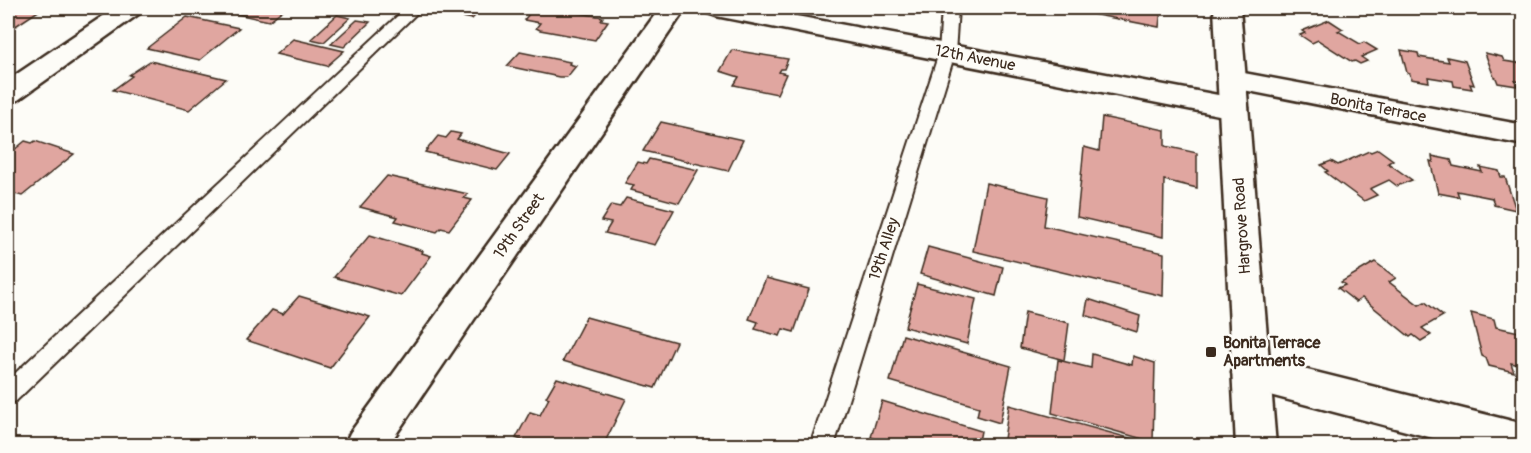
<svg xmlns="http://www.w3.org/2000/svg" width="1531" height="453" font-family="Pangolin,sans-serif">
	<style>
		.building { fill: #e0a6a0; stroke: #3b2a1e; stroke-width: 1.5 }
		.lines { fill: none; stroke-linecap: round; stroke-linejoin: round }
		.lane-casing { stroke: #3b2a1e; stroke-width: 4 }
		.street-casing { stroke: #3b2a1e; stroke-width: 5 }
		.secondary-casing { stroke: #3b2a1e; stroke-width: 5 }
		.lane { fill: #fdfcf7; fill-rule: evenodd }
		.street { fill: #fdfcf7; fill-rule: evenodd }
		.secondary { fill: #fdfcf7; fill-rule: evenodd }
		.poi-dot { fill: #3b2a1e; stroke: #fdfcf7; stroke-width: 2 }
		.labels { text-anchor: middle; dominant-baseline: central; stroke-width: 5; stroke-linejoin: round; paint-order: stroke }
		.street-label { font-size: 16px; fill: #3b2a1e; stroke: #fdfcf7 }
		.poi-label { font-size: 16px; font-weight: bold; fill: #3b2a1e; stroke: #fdfcf7; text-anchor: start }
	</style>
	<rect width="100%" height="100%" fill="#fdfcf7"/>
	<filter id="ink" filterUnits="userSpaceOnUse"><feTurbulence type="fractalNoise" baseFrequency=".0167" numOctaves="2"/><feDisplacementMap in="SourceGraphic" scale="12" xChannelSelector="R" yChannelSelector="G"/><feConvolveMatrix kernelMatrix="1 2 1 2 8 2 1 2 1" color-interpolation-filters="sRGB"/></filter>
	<g filter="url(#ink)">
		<g class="building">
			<path d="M8 8H43L8 31Z"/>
			<path d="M210 8H280L284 9 269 21Z"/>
			<path d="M443 8H483L472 19 438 12Z"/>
			<path d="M534 8H550L603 17 601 20 608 21 595 40 540 30 536 28 540 23 524 20Z"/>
			<path d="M1061 8H1161L1159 27Z"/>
			<path d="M337 15 350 18 324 42 311 39Z"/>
			<path d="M187 17 239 28 200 60 147 48Z"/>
			<path d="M357 20 370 22 344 47 331 44Z"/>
			<path d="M1329 20 1343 29 1338 31 1360 44 1364 42 1377 50 1361 57 1367 61 1360 64 1355 61 1352 62 1318 40 1312 43 1300 35 1305 33 1302 31Z"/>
			<path d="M293 39 344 51 327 66 276 54Z"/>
			<path d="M732 50 788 59 784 69H781L779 72 786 74 777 94 734 85 739 77 720 71Z"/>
			<path d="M1401 50 1418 53 1419 57 1449 62 1447 57 1465 61 1474 85 1470 84 1472 89 1454 86 1453 81 1428 77 1429 82 1411 79 1410 74 1407 73Z"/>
			<path d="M520 52 570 62 569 64 576 66 567 77H559L507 66Z"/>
			<path d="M1485 53 1502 57 1504 61 1524 64V82L1515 81 1517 86 1498 83 1496 78 1494 77Z"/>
			<path d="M150 61 226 79 189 110 113 90 132 76 129 75Z"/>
			<path d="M1102 117 1165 130V146L1197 153V188L1164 180 1163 237 1077 217 1084 147 1099 151Z"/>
			<path d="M661 122 743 140 728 171 643 151Z"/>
			<path d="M451 132 461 134 457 139 510 154 497 170 425 152 438 136 446 138Z"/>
			<path d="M25 141 32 143 35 141 74 154 22 196 8 192V155Z"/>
			<path d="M1378 149 1393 160 1388 163 1412 180 1397 186 1389 180 1370 189 1377 195 1364 201 1325 172 1328 171 1321 165 1331 161 1338 165 1369 151 1371 152Z"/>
			<path d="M1432 156 1451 160 1453 166 1482 172 1480 167 1499 171 1501 177H1505L1516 210 1494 205 1492 198 1457 191 1459 197 1438 193 1430 161 1433 162Z"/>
			<path d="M649 159 698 170 679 203 631 190 634 185 625 183 638 162 646 164Z"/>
			<path d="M387 176 468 194 464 198 472 200 449 230 441 228 437 232 395 221 398 217 360 207Z"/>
			<path d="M986 183 1048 197 1044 226 1164 253 1163 296 973 251Z"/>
			<path d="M626 198 674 210 655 245 605 233 611 223 601 221 611 205 620 207Z"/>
			<path d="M370 235 423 251 422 253 431 256 401 296 334 277Z"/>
			<path d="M928 247 1003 267 996 296 920 274Z"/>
			<path d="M1375 262 1396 278 1389 282 1419 305 1425 302 1443 316 1422 328 1431 335 1421 341 1413 335 1410 337 1362 298 1356 302 1338 288 1345 285 1341 282Z"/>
			<path d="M766 278 809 289 794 332 783 329 780 336 755 329 758 322 749 319Z"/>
			<path d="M917 284 976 299 967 344 905 327Z"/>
			<path d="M299 296 370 317 330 368 246 340 272 310 283 314Z"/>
			<path d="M1088 299 1140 316 1137 332 1085 315Z"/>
			<path d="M1025 312 1069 323 1064 360 1020 348Z"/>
			<path d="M1471 313 1494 319 1496 327 1524 333V366L1511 363 1514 372 1489 366 1486 358 1482 356Z"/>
			<path d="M586 317 676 342 655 388 563 361Z"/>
			<path d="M903 335 1011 366 1000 423 977 416 979 407 890 381Z"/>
			<path d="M1092 354 1132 365 1133 356 1155 363 1153 442 1052 413 1058 360 1091 368Z"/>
			<path d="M557 378 626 399 603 446H539L516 438 530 412 540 415 549 398 546 397Z"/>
			<path d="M882 401 981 431 978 446H893L871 437Z"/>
			<path d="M1009 405 1151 444V446H1003Z"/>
		</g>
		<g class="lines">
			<g class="lane-casing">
				<g id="lane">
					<path d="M406 8H422L16 401 8 404V380Z"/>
					<path d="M942 8H958L955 53 834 446H810L939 53Z"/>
				</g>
			</g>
			<g class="street-casing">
				<g id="street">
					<path d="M115 8H144L140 13 18 100 8 102V80Z"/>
					<path d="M660 8H686L388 446H344L350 433Z"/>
					<path d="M704 8H754L1234 98 1244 101 1248 108 1244 115 1234 118 716 16 707 13Z"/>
					<path d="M1233 71 1524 125V145L1223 86 1219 80 1223 74Z"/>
					<path d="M1251 356 1524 424V446H1463L1251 390 1238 385 1232 373 1238 361Z"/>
				</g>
			</g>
			<g class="secondary-casing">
				<path id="secondary" d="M1214 8H1240L1276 446H1236Z"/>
			</g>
			<use href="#lane" class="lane"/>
			<use href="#street" class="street"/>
			<use href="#secondary" class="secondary"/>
		</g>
	</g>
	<rect class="poi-dot" x="1205" y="346" width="12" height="12" rx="3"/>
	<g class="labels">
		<g class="street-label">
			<text transform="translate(975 58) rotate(11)">12th Avenue</text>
			<text transform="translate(1378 108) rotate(11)">Bonita Terrace</text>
			<text transform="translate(519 226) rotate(-55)">19th Street</text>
			<text transform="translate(1242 226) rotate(-94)">Hargrove Road</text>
			<text transform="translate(884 249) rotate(-72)">19th Alley</text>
		</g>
		<g class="poi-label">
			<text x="1223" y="343">Bonita Terrace<tspan x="1223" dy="18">Apartments</tspan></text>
		</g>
	</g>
	<rect width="1531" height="453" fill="none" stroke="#fdfcf7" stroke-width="30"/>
	<rect x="15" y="15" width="1501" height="423" fill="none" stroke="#3b2a1e" stroke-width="2" filter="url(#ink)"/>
</svg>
